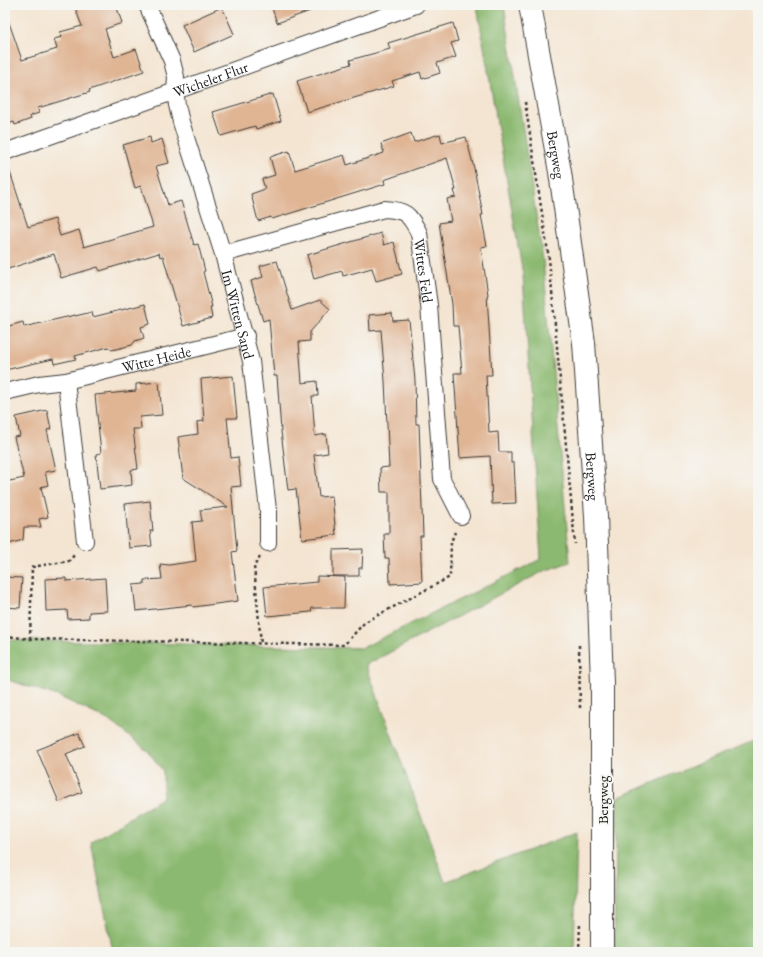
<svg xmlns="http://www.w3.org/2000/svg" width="763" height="957" font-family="'EB Garamond',serif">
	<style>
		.forest { fill: #8cb971; stroke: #546a46 }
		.building { fill: #e0b594 }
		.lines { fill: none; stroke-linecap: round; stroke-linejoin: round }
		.minor-casing { stroke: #3c3a37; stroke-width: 18 }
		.secondary-casing { stroke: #3c3a37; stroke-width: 24 }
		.path { stroke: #3c3a37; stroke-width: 2.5; stroke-dasharray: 3 3; stroke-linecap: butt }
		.minor { stroke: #fff; stroke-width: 16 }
		.secondary { stroke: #fff; stroke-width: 22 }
		.labels { text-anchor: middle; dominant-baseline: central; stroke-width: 4; stroke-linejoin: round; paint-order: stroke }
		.street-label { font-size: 15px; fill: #1c1c1c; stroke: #f6f6f2 }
	</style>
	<rect width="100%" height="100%" fill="#f6f6f2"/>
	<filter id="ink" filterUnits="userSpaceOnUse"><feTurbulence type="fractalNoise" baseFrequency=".025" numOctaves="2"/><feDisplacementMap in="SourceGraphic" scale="8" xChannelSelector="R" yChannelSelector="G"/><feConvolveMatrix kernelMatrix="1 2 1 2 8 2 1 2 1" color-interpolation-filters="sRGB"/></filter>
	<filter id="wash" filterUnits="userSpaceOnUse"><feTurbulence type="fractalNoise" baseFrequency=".012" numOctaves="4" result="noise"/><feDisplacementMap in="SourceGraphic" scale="16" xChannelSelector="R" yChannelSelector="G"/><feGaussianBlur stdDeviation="0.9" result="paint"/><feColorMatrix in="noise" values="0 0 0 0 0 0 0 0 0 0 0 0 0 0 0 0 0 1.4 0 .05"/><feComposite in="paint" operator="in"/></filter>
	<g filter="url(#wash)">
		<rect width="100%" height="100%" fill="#f4e5d2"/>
		<g class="forest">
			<path d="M479 5H504L543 260 570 562 544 571 366 665 445 882 577 832 574 952H113L91 842 163 797V771L147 750 108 720 58 696 5 679V640L362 648 541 559 523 275 477 6Z"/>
			<path d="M758 739V952H614L617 798Z"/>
		</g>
		<g id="blocks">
			<g class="building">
				<path d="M74 5H116L122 23 105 29 114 57 136 49 144 71 89 90 90 92 38 108 39 113 30 116 31 119 15 125 14 122 5 125V18L7 17 22 60 57 49 54 39 62 37 60 32 82 26Z"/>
				<path d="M271 5H320L321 7 277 23Z"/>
				<path d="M222 7 234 34 194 52 182 25Z"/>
				<path d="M453 23 458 41 451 43 456 57 437 63 440 73 422 79 420 72 392 81 394 86 307 112 297 81 351 64 350 60 390 49 388 43Z"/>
				<path d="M273 94 281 121 256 129 255 126 221 136 213 112Z"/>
				<path d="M411 133 414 142 440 134 442 143 466 137 474 168 483 215H481L487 246 481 247 488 295H487L492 375H486L489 433 498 432 499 452H511V463H514L516 503 492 504 490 456 460 458 454 373H462L458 326H453L452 304 439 223 451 221 447 199 456 197 454 190H456L447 158 384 180 385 184 272 219 271 217 258 221 251 194 265 189 262 179 275 175 270 157 289 151 295 170 344 155 347 165 384 153 381 144Z"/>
				<path d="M150 137 151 143 162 139 169 163 156 166 168 205 181 201 194 245 198 244 205 271 203 272 212 307H210L212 318 183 326 163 256 160 257 159 253 100 271 98 267 61 278 54 254 8 269 5 260V167L8 166 28 227 55 219 60 236 79 230 84 247 153 227 141 186 135 188 123 145Z"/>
				<path d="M381 233 384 245 394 242 402 274 376 281 372 268 343 276 342 271 314 279 307 255Z"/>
				<path d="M277 261 292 310 320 300 330 309 310 332V341L299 342 302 383 317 381 318 396H312L315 436 326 434 328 453 314 455 319 497 332 496 336 535 302 539 296 489 288 490 281 431 277 376H274L269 319 263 321 251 281 263 277 260 266Z"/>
				<path d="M145 304 150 324 141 327 144 338 135 341 132 345 112 350 108 347 75 356 76 359 54 364 53 359 5 370V327L23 322 24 327 75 315V316L92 312 93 317Z"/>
				<path d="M392 313 393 321 409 320 415 380 416 424H419L423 536H420L422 582 390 584 389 558H385L384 534H389V492H381L380 468 389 467 385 381 381 330 370 331 369 315Z"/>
				<path d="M233 376 237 418H227L231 458 238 457 241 486 231 487 237 551 232 552 238 601 193 607 192 605 136 611 133 585 144 584V580L162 579 160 564 169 565 196 561 192 522 202 521 200 510 228 507 183 478 178 437 198 434 197 422 204 421 201 379Z"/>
				<path d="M159 382 162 415 140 417 141 429H133L138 469 131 470 132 485 100 489 96 454 101 453 95 395 136 391V384Z"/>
				<path d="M47 410 51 429 47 430 56 470 45 472 48 485 41 487 48 517 39 519 41 527H24L23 540 5 545V482L24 478 14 437 20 436 16 417Z"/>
				<path d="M150 501 153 531H150L152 546 129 548 125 504Z"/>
				<path d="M363 549 362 568H359V576H333V550Z"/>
				<path d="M317 576 345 577 344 608H312L311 612 267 616 264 587 317 582Z"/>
				<path d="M5 577 22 578 20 608 5 607Z"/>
				<path d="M66 578V581L105 578 107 611 89 612V618L68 619 67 610 46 611 45 579Z"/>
				<path d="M79 733 85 746 66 754 82 792 59 802 37 750Z"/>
			</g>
		</g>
	</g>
	<g filter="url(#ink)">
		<use href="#blocks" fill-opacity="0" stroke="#3c3a37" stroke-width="1"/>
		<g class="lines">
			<g class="minor-casing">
				<g id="minor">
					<path id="s1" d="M147 5 172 61 176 77 175 91 177 105 181 122 223 254 251 361 268 510V543"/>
					<path id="s2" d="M5 152 416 5"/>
					<path id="s3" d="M223 254 384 209C406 210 409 214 419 233L429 305 442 479 461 516"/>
					<path d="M66 381 85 541"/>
					<path id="s4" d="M5 392 39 384 66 381 246 336"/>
				</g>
			</g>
			<g class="secondary-casing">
				<g id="secondary">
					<path id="s5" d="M530 5 560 172 584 343 596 516 602 683V952"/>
				</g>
			</g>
			<g class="path">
				<path d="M525 102 549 259 575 544"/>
				<path d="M260 557 254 566 261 644"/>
				<path d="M5 636 30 639 344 645 365 622 450 577 451 542 455 532"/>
				<path d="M30 639 32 567 69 561 75 554"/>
				<path d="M579 645 580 708"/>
				<path d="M579 952 580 923"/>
			</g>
			<use href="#minor" class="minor"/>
			<use href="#secondary" class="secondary"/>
		</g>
	</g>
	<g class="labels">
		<g class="street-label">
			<text stroke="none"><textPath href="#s2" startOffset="218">Wicheler Flur</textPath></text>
			<text stroke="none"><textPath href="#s5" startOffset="152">Bergweg</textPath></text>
			<text stroke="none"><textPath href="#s3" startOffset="251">Wittes Feld</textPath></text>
			<text stroke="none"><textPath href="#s1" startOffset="324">Im Witten Sand</textPath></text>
			<text stroke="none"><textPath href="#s4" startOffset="155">Witte Heide</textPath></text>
			<text stroke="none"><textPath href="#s5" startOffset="476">Bergweg</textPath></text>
			<text transform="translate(602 800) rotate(-90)">Bergweg</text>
		</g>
	</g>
	<rect width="763" height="957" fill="none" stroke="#f6f6f2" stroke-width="20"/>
</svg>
